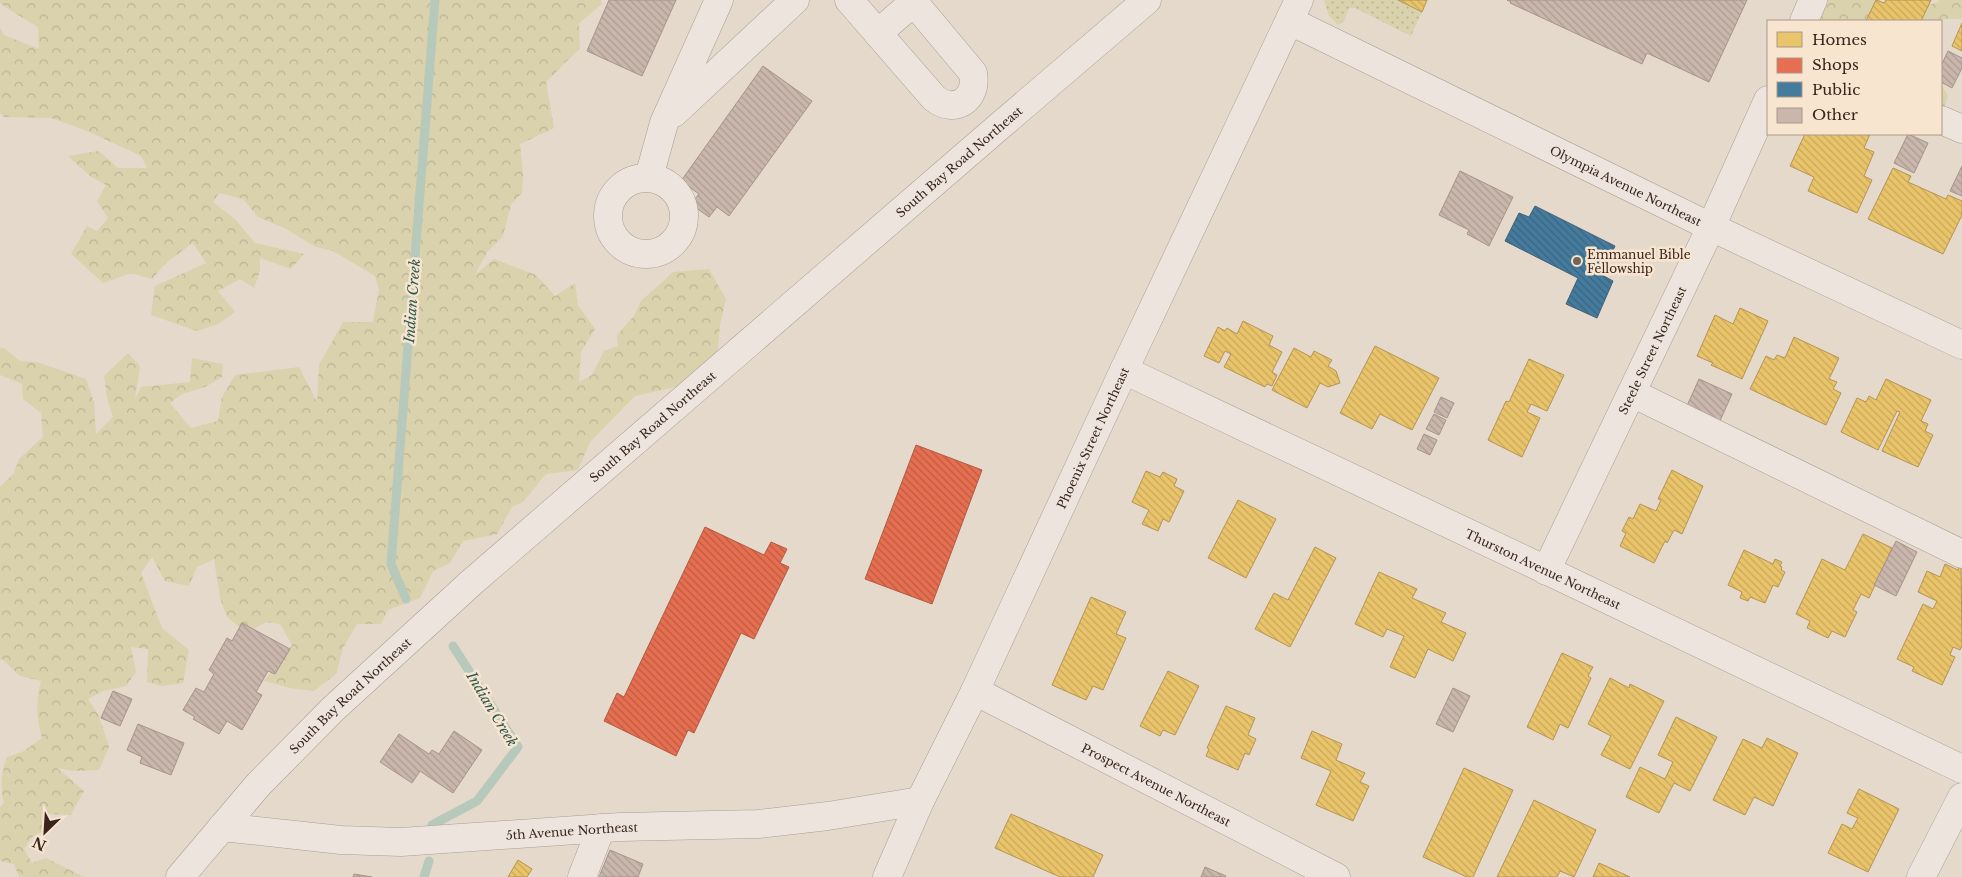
<svg xmlns="http://www.w3.org/2000/svg" width="1962" height="877" font-family="'Libre Baskerville',serif">
	<style>
		.grass { fill: url(#grass-dots) }
		.forest { fill: url(#forest-crowns) }
		.homes { fill: url(#homes-back-hatch); stroke: #b49453 }
		.shops { fill: url(#shops-back-hatch); stroke: #b35941 }
		.public { fill: url(#public-back-hatch); stroke: #416176 }
		.lines { fill: none; stroke-linecap: round; stroke-linejoin: round }
		.stream { stroke: #b7c9bb; stroke-width: 9 }
		.building { fill: url(#building-back-hatch); stroke: #a5948a }
		.minor-casing { stroke: #aa9e95; stroke-width: 29 }
		.minor { stroke: #ede5dd; stroke-width: 28 }
		.poi-dot { fill: #756459; stroke: #f7e5d0; stroke-width: 2 }
		.labels { text-anchor: middle; dominant-baseline: central; stroke-width: 5; stroke-linejoin: round; paint-order: stroke }
		.street-label { font-size: 12px; fill: #39251c; stroke: #f7e5d0 }
		.poi-label { font-size: 12px; fill: #39251c; stroke: #f7e5d0; text-anchor: start }
		.water-label { font-size: 14px; font-style: italic; fill: #2b594f; stroke: #f7e5d0 }
	</style>
	<defs>
		<pattern id="grass-dots" width="8" height="8" patternUnits="userSpaceOnUse" patternTransform="scale(1.25)"><rect width="8" height="8" fill="#d9d2ac"/><path d="M2 2h.1M6 6h.1" fill="none" stroke="#bbb493" stroke-width="1.8" stroke-linecap="round"/></pattern>
		<pattern id="forest-crowns" width="20" height="18" patternUnits="userSpaceOnUse" patternTransform="scale(1.25)"><rect width="20" height="18" fill="#d9d2ac"/><path d="M2 6a3 3 0 1 1 6 0M12 15a3 3 0 1 1 6 0" fill="none" stroke="#bbb493"/></pattern>
		<pattern id="homes-back-hatch" width="6" height="6" patternUnits="userSpaceOnUse" patternTransform="scale(1.25)"><rect width="6" height="6" fill="#e9c46a"/><path d="M-1 5l2 2M0 0l6 6M5-1l2 2" fill="none" stroke="#c9a85b"/></pattern>
		<pattern id="shops-back-hatch" width="6" height="6" patternUnits="userSpaceOnUse" patternTransform="scale(1.25)"><rect width="6" height="6" fill="#e76f51"/><path d="M-1 5l2 2M0 0l6 6M5-1l2 2" fill="none" stroke="#bc5b42"/></pattern>
		<pattern id="public-back-hatch" width="6" height="6" patternUnits="userSpaceOnUse" patternTransform="scale(1.25)"><rect width="6" height="6" fill="#457b9d"/><path d="M-1 5l2 2M0 0l6 6M5-1l2 2" fill="none" stroke="#3b657f"/></pattern>
		<pattern id="building-back-hatch" width="6" height="6" patternUnits="userSpaceOnUse" patternTransform="scale(1.25)"><rect width="6" height="6" fill="#c9b6ac"/><path d="M-1 5l2 2M0 0l6 6M5-1l2 2" fill="none" stroke="#ad9c93"/></pattern>
	</defs>
	<rect width="100%" height="100%" fill="#e5d9cb"/>
	<path class="grass" d="M1324 0H1398L1422 12 1411 36 1355 8H1349L1344 21 1338 25 1329 16Z"/>
	<g class="forest">
		<path d="M0 0H601L602 4 579 23 580 48 546 82 554 128 520 144 523 174 522 193 511 204 503 236 488 251 475 275 494 259 536 275 555 296 575 283 578 305 595 329 581 352 579 382 592 375 604 351 618 346 617 335 634 316 641 301 673 272 709 269 726 299 720 325 717 359 692 383 635 396 590 442 578 470 546 474 523 502 512 507 497 534 463 541 450 563 433 571 420 598 388 610 381 624H357L343 648 336 674 314 691 290 688 264 681 292 645 280 624 266 622 246 633 227 617 220 598 214 559 197 567 189 586 165 581 152 557 141 573 162 628 189 650 183 683 162 686 147 682 148 649 131 647 136 672 126 686 103 691 88 699 99 716 109 747 99 770 74 771 57 768 84 791 71 815 49 814V828L32 837 24 849 32 863 46 858 84 877H19L14 864 0 861V807L4 803C0 786 1 774 7 757L24 751 42 738C36 718 36 701 41 681L20 676 2 659 0 661V487L14 473 19 459 43 437 41 413 23 399 22 384 0 375V348H4L20 361 37 362 86 379 94 402 96 434 113 417 107 398 104 376 128 353 140 366 135 399 141 387 190 382 192 358 223 364 222 377 205 387 182 394 170 403 191 428 218 421 222 397 235 375 299 367 317 402 319 365 343 322H373L379 290 375 276 333 251 316 247 284 228 258 217 243 199 219 193 213 202 236 220 255 243 304 254 291 269 260 258V271L254 288 240 279 218 291 235 312 218 324 197 331 151 315 155 286 206 263 193 243 167 262 152 279 131 273 103 283 71 254 87 226 97 231 108 218 97 201 106 185 90 176 68 156 99 151 118 168H147L141 156 85 130 51 118 4 117 0 113V28L4 35 39 49 38 27 8 9 0 3Z"/>
		<path d="M1820 0H1880L1878 16 1867 21H1817Z"/>
		<path d="M1939 0H1962V19H1943L1941 22 1912 21 1918 8 1936 3Z"/>
		<path d="M1941 85 1948 95 1944 108 1941 110Z"/>
	</g>
	<g class="homes">
		<path d="M1398 0H1427L1422 12Z"/>
		<path d="M1876 0 1884 3 1886 0H1931L1921 21H1866Z"/>
		<path d="M1962 23V51L1952 46Z"/>
		<path d="M1805 134H1870L1864 148 1874 152 1864 176 1872 180 1857 213 1808 191 1814 177 1790 166Z"/>
		<path d="M1893 168 1911 176 1908 182 1946 199 1948 195 1962 201V215L1943 254 1868 219Z"/>
		<path d="M1740 308 1768 321 1742 379 1711 365 1713 363 1697 356 1715 315 1733 324Z"/>
		<path d="M1243 321 1273 336 1269 345 1282 352 1272 372 1277 375 1272 386 1267 384 1265 387 1224 367 1231 354 1225 351 1219 363 1204 356 1218 327 1225 331 1227 328 1237 334Z"/>
		<path d="M1794 337 1839 358 1829 379 1837 382 1833 389 1841 393 1826 425 1750 389 1766 356 1774 360 1777 355 1785 358Z"/>
		<path d="M1375 346 1439 378 1412 430 1380 414 1372 429 1340 413Z"/>
		<path d="M1294 348 1311 357 1314 351 1332 360 1328 366 1336 371 1340 383 1328 387 1320 383 1307 408 1272 390Z"/>
		<path d="M1529 359 1564 375 1547 411 1531 404 1527 412 1540 418 1522 457 1488 440 1506 401 1509 402Z"/>
		<path d="M1886 379 1931 400 1921 421 1928 424 1925 431 1933 435 1918 467 1882 451 1900 412 1897 411 1878 450 1841 432 1857 398 1866 402 1869 396 1876 400Z"/>
		<path d="M1672 470 1703 486 1682 534 1674 530 1667 543 1665 541 1654 563 1620 546 1626 533 1622 531 1629 517 1633 519 1640 504 1656 511 1661 500 1658 499Z"/>
		<path d="M1146 471 1160 477 1163 472 1177 479 1174 486 1184 491 1169 522 1163 519 1158 531 1142 524 1149 510 1132 502Z"/>
		<path d="M1238 500 1276 519 1246 578 1208 558Z"/>
		<path d="M1863 534 1892 548 1869 598 1861 594 1853 610 1857 612 1845 637 1832 631 1828 638 1807 628 1810 621 1796 614 1822 559 1845 570Z"/>
		<path d="M1315 547 1336 558 1290 647 1255 629 1274 593 1288 600Z"/>
		<path d="M1744 550 1773 564 1775 559 1782 562 1780 566 1782 567 1781 570 1785 572 1778 587 1773 585 1765 603 1750 597 1748 601 1740 598 1742 592 1728 585Z"/>
		<path d="M1961 563 1962 645 1960 650 1953 647 1950 655 1955 657 1942 685 1912 671 1914 667 1897 659 1923 604 1933 609 1937 601 1918 592 1927 571 1940 577 1945 564 1958 570Z"/>
		<path d="M1379 572 1417 589 1412 598 1446 613 1441 622 1466 633 1453 661 1428 649 1415 678 1390 667 1404 636 1387 629 1383 637 1355 624Z"/>
		<path d="M1091 597 1126 612 1116 634 1126 638 1103 690 1093 686 1086 700 1052 685Z"/>
		<path d="M1562 653 1593 667 1588 676 1591 678 1568 728 1560 724 1553 740 1527 727Z"/>
		<path d="M1168 671 1199 686 1175 735 1163 730 1160 736 1140 726Z"/>
		<path d="M1610 678 1629 688 1630 684 1664 701 1630 769 1601 755 1611 736 1588 724Z"/>
		<path d="M1226 706 1255 718 1248 735 1256 739 1249 755 1245 753 1238 770 1206 756 1209 749 1207 748Z"/>
		<path d="M1676 717 1717 737 1690 791 1674 783 1659 813 1626 797 1640 767 1665 779 1673 762 1658 755Z"/>
		<path d="M1312 731 1342 744 1336 760 1365 773 1360 782 1369 786 1353 821 1316 805 1331 771 1301 758Z"/>
		<path d="M1767 738 1798 753 1773 806 1754 797 1745 815 1713 800 1743 739 1762 748Z"/>
		<path d="M1464 768 1513 790 1473 877H1467L1423 857Z"/>
		<path d="M1859 789 1899 809 1868 872 1828 853 1842 824 1852 829 1858 818 1847 813Z"/>
		<path d="M1534 800 1596 830 1574 877 1560 871 1557 877H1497Z"/>
		<path d="M1011 814 1103 855 1093 877H1060L995 848Z"/>
		<path d="M518 860 532 869 527 877H508Z"/>
		<path d="M1599 863 1630 877H1593Z"/>
	</g>
	<g class="shops">
		<path d="M916 445 982 470 932 604 865 579Z"/>
		<path d="M705 527 764 555 771 542 787 549 780 563 789 567 754 639 741 633 694 733 688 730 676 756 604 721 617 693 624 697Z"/>
	</g>
	<path class="public" d="M1535 206 1615 246 1602 275 1613 281 1597 318 1566 304 1578 278 1505 241 1519 213 1529 217Z"/>
	<g class="lines">
		<g class="stream">
			<path d="M406 599 391 564 435 0"/>
			<path d="M432 825 477 801 518 747 453 646"/>
			<path d="M424 877 429 861"/>
		</g>
	</g>
	<g class="building">
		<path d="M609 0H676L642 76 587 51Z"/>
		<path d="M1507 0H1747L1709 82 1647 53 1642 64 1510 3 1511 2Z"/>
		<path d="M1948 51 1962 58V68L1952 88 1941 82V66Z"/>
		<path d="M763 66 812 101 729 216 717 207 709 217 691 204 699 194 681 181Z"/>
		<path d="M1908 134 1928 143 1914 173 1894 163Z"/>
		<path d="M1962 166V196L1950 191Z"/>
		<path d="M1460 171 1513 197 1489 246 1467 234 1469 230 1439 215Z"/>
		<path d="M1699 379 1732 394 1719 423 1686 408Z"/>
		<path d="M1441 397 1454 403 1447 418 1434 412Z"/>
		<path d="M1434 414 1446 420 1439 435 1426 429Z"/>
		<path d="M1424 434 1437 440 1430 455 1417 449Z"/>
		<path d="M1896 541 1917 552 1896 596 1874 585Z"/>
		<path d="M242 623 290 649 275 674 268 671 256 692 262 695 242 730 227 721 219 734 193 719 195 717 183 710 196 688 204 692 214 674 209 670 227 638 232 641Z"/>
		<path d="M1453 688 1470 696 1453 732 1436 724Z"/>
		<path d="M113 691 132 699 120 726 101 718Z"/>
		<path d="M138 724 184 743 171 775 140 763 142 757 127 750Z"/>
		<path d="M454 731 482 750 453 793 420 771 412 783 380 762 399 734 429 754 432 750 439 754Z"/>
		<path d="M610 850 643 864 638 877H599Z"/>
		<path d="M1205 867 1226 876 1225 877H1201Z"/>
		<path d="M354 874 372 877H353Z"/>
	</g>
	<g class="lines">
		<g class="minor-casing">
			<g id="minor">
				<path d="M849 0 934 98C955 115 978 99 973 73L912 0"/>
				<path id="s1" d="M1290 21 1711 227 1962 345"/>
				<path d="M1804 21 1813 0"/>
				<path d="M878 33 914 2"/>
				<path d="M674 113 795 0"/>
				<path d="M1941 120 1962 129"/>
				<path d="M649 177 664 123 719 0"/>
				<circle cx="646" cy="216" r="38"/>
				<path id="s2" d="M1124 370C1403 503 1684 634 1962 769"/>
				<path d="M1632 393 1962 554"/>
				<path id="s3" d="M1546 571 1711 227 1768 100"/>
				<path id="s4" d="M975 691 1336 877"/>
				<path id="s5" d="M222 827 341 840 401 842 620 827 758 824 828 816 920 801"/>
				<path id="s6" d="M180 877 258 785 333 709 472 582 995 130 1147 0"/>
				<path d="M582 877 601 828"/>
				<path id="s7" d="M887 877 920 801 975 691 1124 370 1299 0"/>
				<path d="M1921 877 1962 797"/>
			</g>
		</g>
		<use href="#minor" class="minor"/>
	</g>
	<circle class="poi-dot" cx="1577" cy="261" r="5"/>
	<g class="labels">
		<g class="street-label">
			<text stroke="none"><textPath href="#s6" startOffset="1059">South Bay Road Northeast</textPath></text>
			<text stroke="none"><textPath href="#s1" startOffset="374">Olympia Avenue Northeast</textPath></text>
			<text stroke="none"><textPath href="#s3" startOffset="245">Steele Street Northeast</textPath></text>
			<text stroke="none"><textPath href="#s6" startOffset="654">South Bay Road Northeast</textPath></text>
			<text stroke="none"><textPath href="#s7" startOffset="485">Phoenix Street Northeast</textPath></text>
			<text stroke="none"><textPath href="#s2" startOffset="464">Thurston Avenue Northeast</textPath></text>
			<text stroke="none"><textPath href="#s6" startOffset="249">South Bay Road Northeast</textPath></text>
			<text stroke="none"><textPath href="#s4" startOffset="204">Prospect Avenue Northeast</textPath></text>
			<text stroke="none"><textPath href="#s5" startOffset="351">5th Avenue Northeast</textPath></text>
		</g>
		<g class="poi-label">
			<text x="1587" y="254">Emmanuel Bible<tspan x="1587" dy="14">Fellowship</tspan></text>
		</g>
		<g class="water-label">
			<text transform="translate(412 301) rotate(-86)">Indian Creek</text>
			<text transform="translate(492 709) rotate(59)">Indian Creek</text>
		</g>
	</g>
	<rect x="1767" y="20" width="175" height="115" fill="#f7e5d0" stroke="#ab9888"/>
	<rect x="1777" y="32" width="25" height="15" fill="#e9c46a" stroke="#ab9888"/>
	<text x="1812" y="45" font-size="15" fill="#39251c">Homes</text>
	<rect x="1777" y="58" width="25" height="15" fill="#e76f51" stroke="#ab9888"/>
	<text x="1812" y="70" font-size="15" fill="#39251c">Shops</text>
	<rect x="1777" y="82" width="25" height="15" fill="#457b9d" stroke="#ab9888"/>
	<text x="1812" y="95" font-size="15" fill="#39251c">Public</text>
	<rect x="1777" y="108" width="25" height="15" fill="#c9b6ac" stroke="#ab9888"/>
	<text x="1812" y="120" font-size="15" fill="#39251c">Other</text>
	<g transform="translate(45 832) rotate(205)" stroke="#f7e5d0" stroke-width="4" paint-order="stroke">
	<path d="M0-4L9 19L0 12L-9 19Z" fill="#39251c"/>
	<text y="-8" font-size="14" font-weight="bold" text-anchor="middle" fill="#39251c">N</text>
	</g>
</svg>
